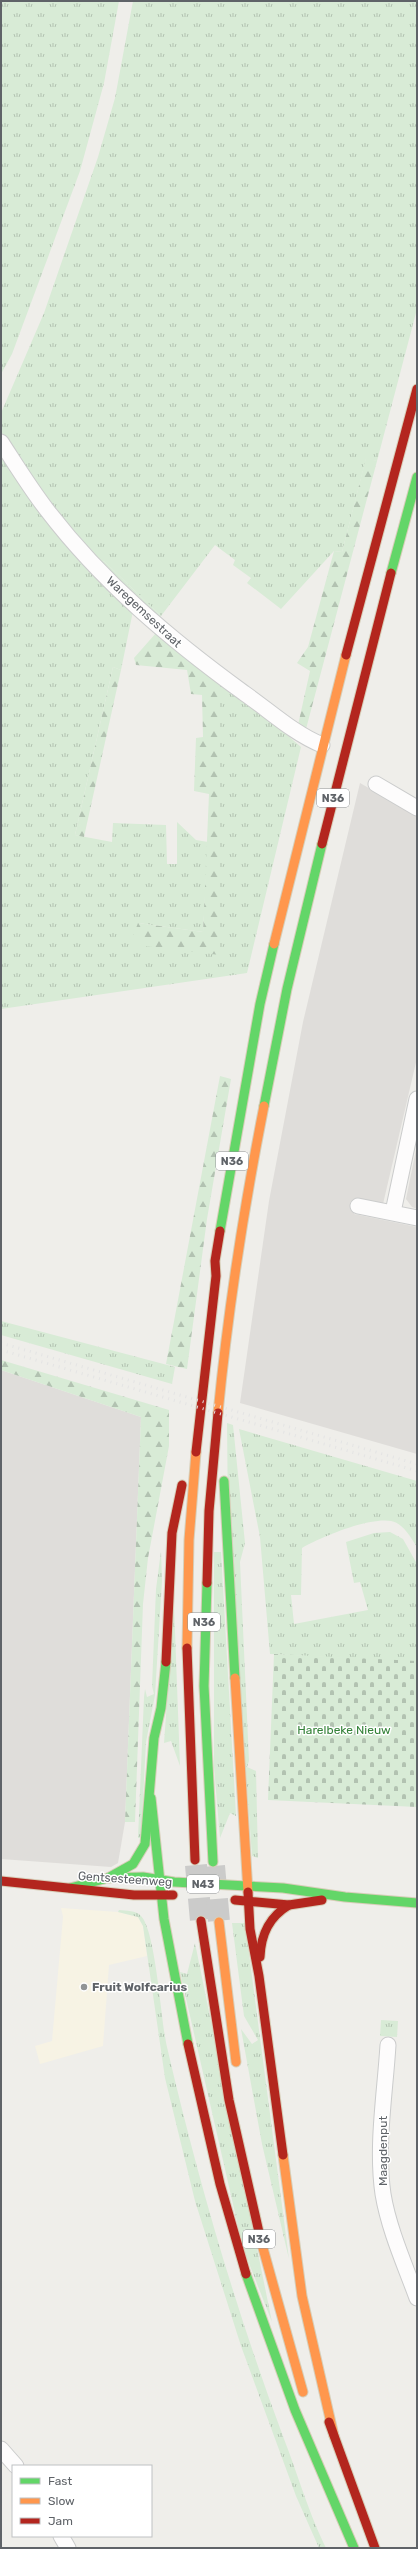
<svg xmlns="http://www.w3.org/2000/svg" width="418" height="2549" font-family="Rubik,sans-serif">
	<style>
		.commercial { fill: #f7f3e4 }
		.industrial { fill: #dfddda }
		.grass { fill: url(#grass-tufts) }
		.forest { fill: url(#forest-firs) }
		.cemetery { fill: url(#cemetery-stones) }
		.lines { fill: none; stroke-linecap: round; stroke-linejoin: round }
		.primary-tunnel { stroke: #cbcbca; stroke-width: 22; stroke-dasharray: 22 11; stroke-linecap: butt }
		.street-casing { stroke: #cbcccc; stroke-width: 17 }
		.fast-casing { stroke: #d7ceb8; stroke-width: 11 }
		.slow-casing { stroke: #d7ceb8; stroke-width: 11 }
		.jam-casing { stroke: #d7ceb8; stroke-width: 11 }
		.street { stroke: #fdfcfc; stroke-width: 15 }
		.fast { stroke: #63d668; stroke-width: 9 }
		.slow { stroke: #ff974d; stroke-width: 9 }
		.jam { stroke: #b3261e; stroke-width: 9 }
		.rail { stroke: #e4e4e4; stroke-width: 3; stroke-dasharray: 1 5; stroke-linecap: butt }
		.poi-dot { fill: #919496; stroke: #fff; stroke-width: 1.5 }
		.labels { text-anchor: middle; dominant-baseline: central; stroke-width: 3; stroke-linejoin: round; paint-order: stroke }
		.shield { fill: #fff; stroke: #8f9295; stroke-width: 1 }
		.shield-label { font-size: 11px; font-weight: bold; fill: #5f6368 }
		.street-label { font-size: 12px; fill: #5f6368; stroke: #fff }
		.park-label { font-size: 12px; fill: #348238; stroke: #fff }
		.poi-label { font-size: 12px; font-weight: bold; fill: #5f6368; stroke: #fff; text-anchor: start }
	</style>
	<defs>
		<pattern id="grass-tufts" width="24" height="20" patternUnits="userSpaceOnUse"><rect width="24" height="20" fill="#d8ebd6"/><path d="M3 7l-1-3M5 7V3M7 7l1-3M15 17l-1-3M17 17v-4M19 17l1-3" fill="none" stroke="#b2c2b1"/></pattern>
		<pattern id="forest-firs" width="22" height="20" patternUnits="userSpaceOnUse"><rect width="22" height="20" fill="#d8ebd6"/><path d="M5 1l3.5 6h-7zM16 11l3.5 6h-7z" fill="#b2c2b1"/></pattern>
		<pattern id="cemetery-stones" width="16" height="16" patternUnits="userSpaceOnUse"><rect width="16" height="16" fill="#d8ebd6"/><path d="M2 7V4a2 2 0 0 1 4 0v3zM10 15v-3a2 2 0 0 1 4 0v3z" fill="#b2c2b1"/></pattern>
	</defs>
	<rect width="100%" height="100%" fill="#efeeea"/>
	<path class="commercial" d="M61 1908 118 1912 138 1917 143 1926 147 1956 109 1965 103 2046 40 2064 35 2046 52 2041 63 1917Z"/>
	<g class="industrial">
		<path d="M360 783 417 816V1058L383 1204 357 1199 354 1214 417 1227V1454L240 1403 269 1201 303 1022Z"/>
		<path d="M417 1145V1209L412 1207 406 1199Z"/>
		<path d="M1 1370 141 1417 125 1822 118 1863 111 1867 1 1859Z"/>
	</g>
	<g class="grass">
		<path d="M1 1H119L104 83 80 171 12 354 1 374Z"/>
		<path d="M133 1H417V309L377 461 366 459 342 552 334 551 281 609 247 583 251 578 233 565 235 560 215 545 161 616 104 561 100 566 57 519 8 446 1 431V413L44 313 98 157 115 98Z"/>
		<path d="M1 451 133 611 121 670 113 667 75 835 112 842 113 823 166 825 167 864H177V822L196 840 208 842 203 932 138 923 220 954V682L271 721 301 747 247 973 1 1009Z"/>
		<path d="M1 1321 175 1367 172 1384 1 1335Z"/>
		<path d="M227 1423 233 1425 245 1543 240 1562 249 1761 247 1767 256 1771 258 1858 252 1856 228 1519Z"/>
		<path d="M239 1429 417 1481V1547C411 1538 403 1523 391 1521 369 1517 321 1537 302 1548L301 1595H291L294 1624 368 1610 360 1582 354 1583 346 1542 374 1533 390 1532 403 1539 417 1564V1662L270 1654 260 1537Z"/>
		<path d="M161 1551 162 1581 155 1695 146 1742 141 1838H138L144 1697 145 1689 147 1697 154 1694 152 1686 156 1589Z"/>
		<path d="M214 1552H221L236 1816 230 1813 220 1838 214 1767Z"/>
		<path d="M174 1604 180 1766 171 1741 164 1743Z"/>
		<path d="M119 1910C126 1911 136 1910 141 1916 156 1931 161 2022 167 2047 198 2180 236 2311 284 2439 298 2475 309 2514 326 2548H319L296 2496 241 2346 195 2201 165 2078 143 1926 138 1917 118 1912Z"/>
		<path d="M232 1923H245L289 2259 262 2144 241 2029 252 2044 258 2040 244 2016Z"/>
		<path d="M195 1943 272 2322 243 2248 180 1972 187 1974Z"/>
		<path d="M381 2020 398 2021 397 2037 380 2036Z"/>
	</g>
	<g class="forest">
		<path d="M366 458 377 461 306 729 298 725 310 671 297 663 308 647 334 551 342 552Z"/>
		<path d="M104 561 161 616 156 622 100 566Z"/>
		<path d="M156 633 220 682V955L144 946 133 936 138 923 203 932 209 794 194 791 196 738 203 737 202 695 191 694 187 670 136 665 134 658Z"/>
		<path d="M113 667 121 670 84 837 75 835Z"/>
		<path d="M220 1076 231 1079 207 1219 187 1369 166 1364Z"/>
		<path d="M1 1360 169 1410V1446L148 1558 143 1604 135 1822H125L141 1417 1 1370Z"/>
	</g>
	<path class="cemetery" d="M274 1654 417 1661V1807L268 1800Z"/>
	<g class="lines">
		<g class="primary-tunnel">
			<path d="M196 1865 201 1921"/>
			<path d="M214 1866 219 1922"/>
		</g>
		<g class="street-casing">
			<g id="street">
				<path d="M1 442C16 465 30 488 47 510 102 582 171 640 244 693 270 711 293 733 322 745"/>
				<path d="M376 784 417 808"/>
				<path d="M358 1206 417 1218"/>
				<path d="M393 1212 417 1099"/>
				<path d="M388 2045C385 2094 376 2146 383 2194 389 2230 405 2265 417 2298"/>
				<path d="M1 2449 16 2466"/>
				<path d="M61 2536 68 2548"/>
			</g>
		</g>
		<g class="fast-casing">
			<g id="fast">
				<path d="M391 573 417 477"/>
				<path d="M264 1106 287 989 322 844"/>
				<path d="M220 1231 260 1004 274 944"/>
				<path d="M224 1481 235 1678"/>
				<path d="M207 1583 204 1686 213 1862"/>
				<path d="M151 1798 164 1919 188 2044"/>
				<path d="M108 1878 133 1864 145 1844 154 1738 161 1708 166 1662"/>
				<path d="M70 1888 108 1878 143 1877 174 1882 283 1888 345 1897 417 1903"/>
				<path d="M246 2274 295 2410 354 2548"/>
			</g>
		</g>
		<g class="slow-casing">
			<g id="slow">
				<path d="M274 944 346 655"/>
				<path d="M218 1413C228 1310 244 1207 264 1106"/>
				<path d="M187 1648 189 1540 196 1452"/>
				<path d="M235 1678 248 1892"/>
				<path d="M219 1922 236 2062"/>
				<path d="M283 2155 302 2296 334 2436"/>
				<path d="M261 2241 303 2392"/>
			</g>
		</g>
		<g class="jam-casing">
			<g id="jam">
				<path d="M346 655 417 389"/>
				<path d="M322 844 391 573"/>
				<path d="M196 1452 216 1276 215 1261 220 1231"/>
				<path d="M207 1583 209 1511 218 1413"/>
				<path d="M187 1648 195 1860"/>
				<path d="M166 1662 172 1533 182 1485"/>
				<path d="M1 1881 134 1895H173"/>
				<path d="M248 1892 250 1929 259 1976 283 2155"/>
				<path d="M235 1900 289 1905 322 1900"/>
				<path d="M201 1921 229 2100 261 2241"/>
				<path d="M260 1957C261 1934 269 1917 289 1905"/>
				<path d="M188 2044 220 2184 246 2274"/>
				<path d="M329 2422 375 2548"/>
			</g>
		</g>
		<use href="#street" class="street"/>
		<use href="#fast" class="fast"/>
		<use href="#slow" class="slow"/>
		<use href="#jam" class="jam"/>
		<g class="rail">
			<path d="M1 1343 417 1464"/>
			<path d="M1 1350 417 1471"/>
		</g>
	</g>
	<circle class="poi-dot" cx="84" cy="1987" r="4"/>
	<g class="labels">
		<g class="shield">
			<rect x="317" y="789" width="32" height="18" rx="3"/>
			<rect x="216" y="1152" width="32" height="18" rx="3"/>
			<rect x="188" y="1613" width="32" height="18" rx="3"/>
			<rect x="187" y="1875" width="32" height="18" rx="3"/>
			<rect x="243" y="2230" width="32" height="18" rx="3"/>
		</g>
		<g class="shield-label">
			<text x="333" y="798">N36</text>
			<text x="232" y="1161">N36</text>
			<text x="204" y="1622">N36</text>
			<text x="203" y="1884">N43</text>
			<text x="259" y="2239">N36</text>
		</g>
		<g class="street-label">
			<text transform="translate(144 612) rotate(43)">Waregemsestraat</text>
			<text transform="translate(125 1879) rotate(4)">Gentsesteenweg</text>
			<text transform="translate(383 2151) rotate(-90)">Maagdenput</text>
		</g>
		<g class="park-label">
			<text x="344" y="1730">Harelbeke Nieuw</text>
		</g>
		<g class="poi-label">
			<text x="92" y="1987">Fruit Wolfcarius</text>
		</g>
	</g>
	<rect width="418" height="2549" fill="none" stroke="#5f6368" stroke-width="4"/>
	<rect x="12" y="2465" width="140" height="72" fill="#ffffff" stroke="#bfc1c3"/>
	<rect x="20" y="2478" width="20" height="6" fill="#63d668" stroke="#bfc1c3"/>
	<text x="48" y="2485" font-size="12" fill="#5f6368">Fast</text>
	<rect x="20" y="2498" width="20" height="6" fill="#ff974d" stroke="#bfc1c3"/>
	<text x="48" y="2505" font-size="12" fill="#5f6368">Slow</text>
	<rect x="20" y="2518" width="20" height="6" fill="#b3261e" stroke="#bfc1c3"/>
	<text x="48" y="2525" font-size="12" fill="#5f6368">Jam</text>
</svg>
